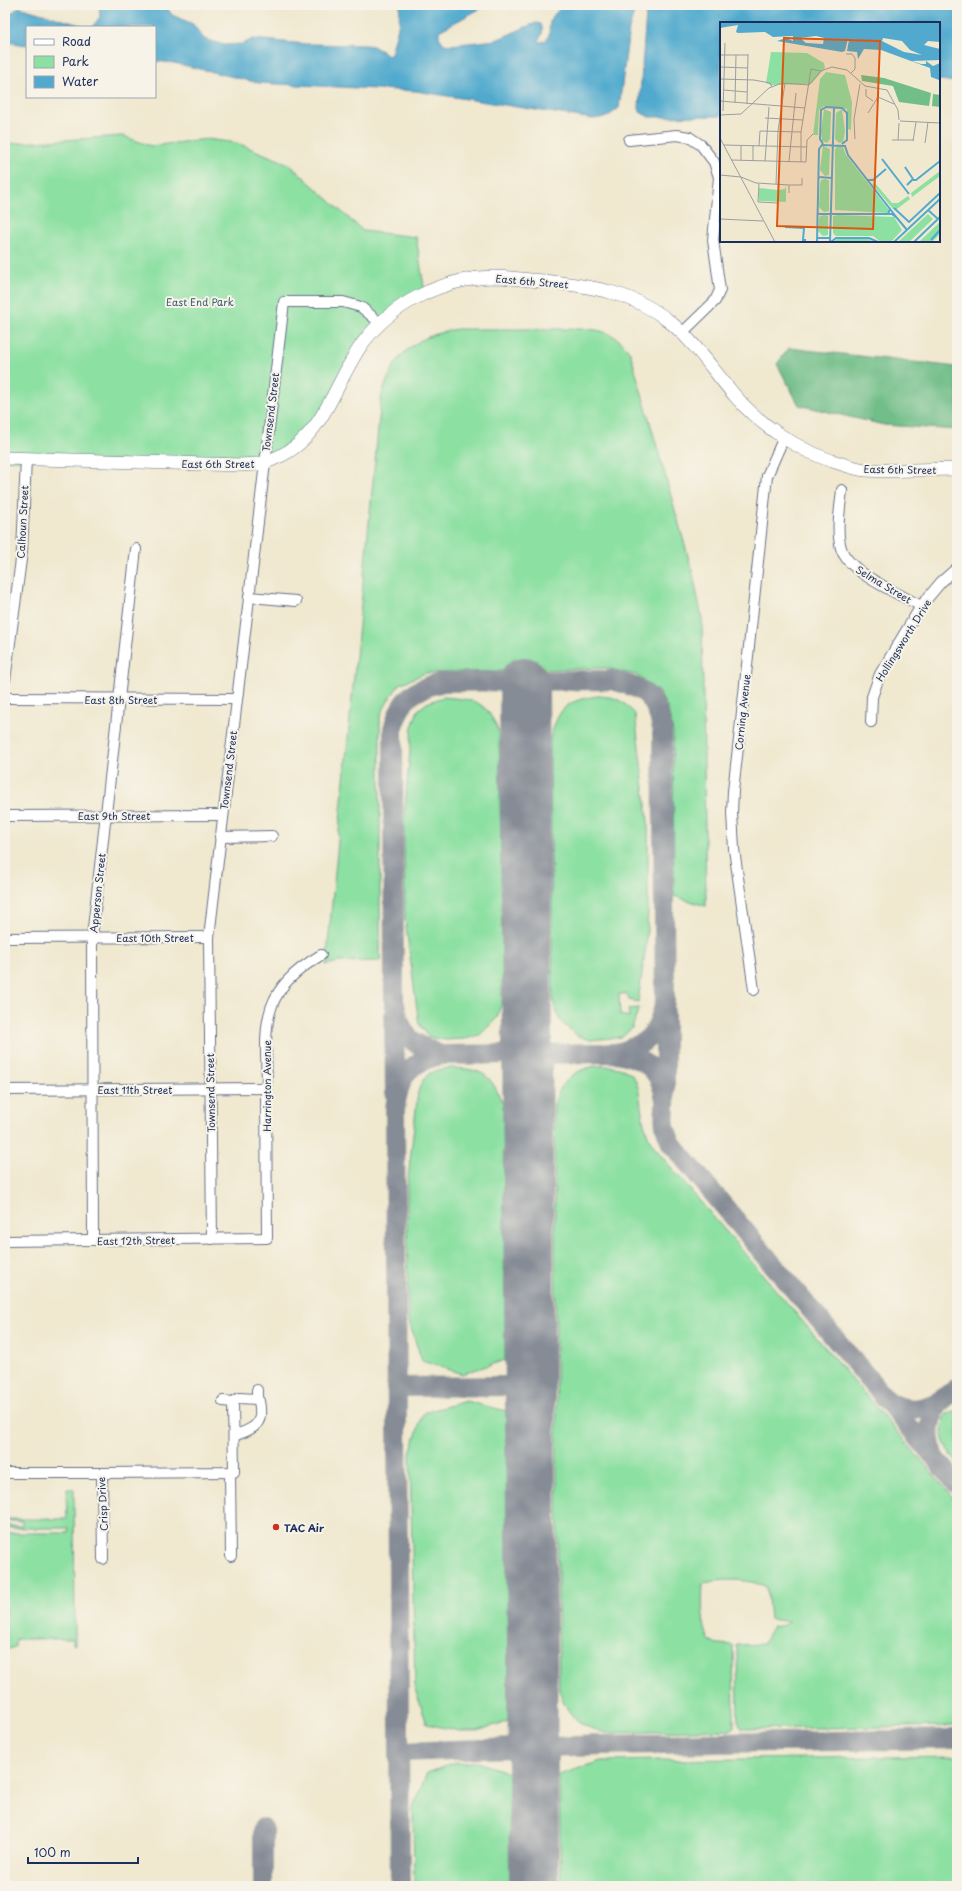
<svg xmlns="http://www.w3.org/2000/svg" width="962" height="1891" font-family="'Playpen Sans',sans-serif">
	<style>
		.green { fill: #8ce0a2; stroke: #548880 }
		.forest { fill: #71be88; stroke: #467673 }
		.water { fill: #51aace; stroke: #366c96 }
		.lines { fill: none; stroke-linecap: round; stroke-linejoin: round }
		.taxiway { stroke: #868c96; stroke-width: 20 }
		.runway { stroke: #868c96; stroke-width: 50 }
		.minor-casing { stroke: #667086; stroke-width: 12 }
		.major-casing { stroke: #667086; stroke-width: 14 }
		.minor { stroke: #fff; stroke-width: 10 }
		.major { stroke: #fff; stroke-width: 13 }
		.poi-dot { fill: #c8321e; stroke: #f7f3e8; stroke-width: 1.5 }
		.labels { text-anchor: middle; dominant-baseline: central; stroke-width: 4; stroke-linejoin: round; paint-order: stroke }
		.street-label { font-size: 10px; fill: #1b2f5e; stroke: #f7f3e8 }
		.park-label { font-size: 10px; fill: #375b6f; stroke: #f7f3e8 }
		.poi-label { font-size: 10px; font-weight: bold; fill: #1b2f5e; stroke: #f7f3e8; text-anchor: start }
		.inset-river { fill: none; stroke: #51aace; stroke-width: 2 }
		.inset-road { fill: none; stroke: #9b9ea2; stroke-width: 1 }
		.view { fill: #de5710; fill-opacity: 0.15; stroke: #de5710; stroke-width: 2 }
		.inset-edge { fill: none; stroke: #1b2f5e; stroke-width: 2 }
	</style>
	<rect width="100%" height="100%" fill="#f7f3e8"/>
	<filter id="ink" filterUnits="userSpaceOnUse"><feTurbulence type="fractalNoise" baseFrequency=".025" numOctaves="2"/><feDisplacementMap in="SourceGraphic" scale="8" xChannelSelector="R" yChannelSelector="G"/><feConvolveMatrix kernelMatrix="1 2 1 2 8 2 1 2 1" color-interpolation-filters="sRGB"/></filter>
	<filter id="wash" filterUnits="userSpaceOnUse"><feTurbulence type="fractalNoise" baseFrequency=".012" numOctaves="4" result="noise"/><feDisplacementMap in="SourceGraphic" scale="16" xChannelSelector="R" yChannelSelector="G"/><feGaussianBlur stdDeviation="0.9" result="paint"/><feColorMatrix in="noise" values="0 0 0 0 0 0 0 0 0 0 0 0 0 0 0 0 0 1.4 0 .05"/><feComposite in="paint" operator="in"/></filter>
	<g filter="url(#wash)">
		<rect width="100%" height="100%" fill="#f0e8cf"/>
		<g class="green">
			<path d="M123 136 151 146 207 139 237 143 289 164 363 231 416 237 425 293 380 323 310 433 264 463 5 460V144Z"/>
			<path d="M457 329H589C611 332 617 336 630 352L692 570 702 618 706 906 674 896 673 732 668 709 659 692 636 675 606 668 426 673 400 684 389 699 380 716V961L340 962 326 965 381 399C393 355 412 337 457 329Z"/>
			<path d="M598 696C617 697 622 700 635 714L648 821V910L646 945 638 1002 629 1000 627 994H619L620 1015 629 1017 628 1009 639 1008 632 1028 622 1037 591 1040 578 1036 560 1021 553 1002 550 739C559 707 565 701 598 696Z"/>
			<path d="M443 697C477 700 486 700 499 733L503 998 497 1018 480 1035 465 1039 445 1040 429 1037 419 1024 405 919 404 819 412 727 418 710 427 703Z"/>
			<path d="M596 1066C650 1065 634 1092 646 1130 649 1141 657 1150 664 1159L957 1502V1726L742 1729 739 1726 738 1721 737 1645 764 1644C775 1617 771 1632 790 1622L770 1619 767 1587C746 1578 725 1579 703 1583 702 1602 701 1622 709 1640L717 1644 733 1645 734 1727 729 1730 606 1733C578 1726 568 1716 559 1690L554 1105C560 1082 573 1070 596 1066Z"/>
			<path d="M451 1068C484 1069 491 1074 503 1105L505 1360 462 1374 422 1361 408 1319 407 1187 418 1092C424 1072 433 1070 451 1068Z"/>
			<path d="M466 1401 506 1411 508 1721 477 1731H459L427 1724 415 1689 410 1454 423 1413Z"/>
			<path d="M953 1411 957 1412V1462C943 1445 938 1436 946 1415Z"/>
			<path d="M66 1489H74L75 1645 73 1644V1639H16L15 1647 5 1650V1533H68L69 1528H5V1526H22V1521H5V1519H67Z"/>
			<path d="M957 1756V1886H561L559 1775 601 1761Z"/>
			<path d="M478 1762 509 1773 510 1886H414L413 1807 427 1773 456 1763Z"/>
		</g>
		<path class="forest" d="M789 348 957 367V430L884 425 799 405 777 364Z"/>
		<g class="water">
			<path d="M99 5H165L172 15 193 24 204 39 224 45 243 44 253 39 305 44 365 45 373 46 388 55 391 54 399 23 400 5H487L439 31V37L444 44 450 45 496 40 535 23 541 24C544 31 542 35 538 41L542 42C554 37 546 27 552 17 555 13 560 10 562 5H636L629 29 619 108 607 117 593 119 416 91 259 83 174 63 155 61V27H92L100 17Z"/>
			<path d="M650 5H731L764 7 769 5H957V82L939 80V23H721V116L649 117 640 112 639 108 646 14Z"/>
			<path d="M19 7 87 27H27V45L5 42V19Z"/>
		</g>
		<g class="lines">
			<g class="taxiway">
				<path d="M394 1016 395 1092"/>
				<path d="M441 1055C407 1041 402 1037 394 1001L393 729C401 698 412 690 443 682L612 680C644 688 656 695 662 729L665 1002C657 1035 648 1045 616 1053"/>
				<path d="M665 1090V1012"/>
				<path d="M396 1387 531 1386"/>
				<path d="M887 1400C912 1418 937 1405 957 1388"/>
				<path d="M934 1455C926 1436 928 1415 943 1400"/>
				<path d="M400 1752 602 1745 957 1739"/>
				<path d="M263 1828V1886"/>
				<path d="M400 1886 395 1108C400 1074 408 1063 441 1055L616 1053C644 1058 662 1070 665 1100 666 1108 663 1117 665 1125 666 1131 669 1137 671 1143L957 1484"/>
			</g>
			<path class="runway" d="M524 682 534 1886"/>
		</g>
	</g>
	<g filter="url(#ink)">
		<g class="lines">
			<g class="minor-casing">
				<g id="minor">
					<path d="M629 140 677 135 689 137 701 145 714 162 719 177 713 240 720 290 715 301 682 333"/>
					<path d="M842 490C840 508 836 531 841 548 848 573 900 594 921 606"/>
					<path d="M249 597 296 601"/>
					<path d="M5 680 22 552 26 459"/>
					<path d="M5 698 237 699"/>
					<path d="M871 722 872 697 880 674 921 606 941 582 957 568"/>
					<path d="M5 816 223 815"/>
					<path d="M220 837 272 836"/>
					<path d="M5 938 209 937"/>
					<path d="M754 990 734 849 732 813 733 791 741 722 767 476 784 437"/>
					<path d="M5 1090 266 1088"/>
					<path d="M212 1239 209 937 284 302H343L361 307 380 323"/>
					<path d="M93 1240 92 937 136 549"/>
					<path d="M5 1241 267 1238 266 1088 267 1079C264 1018 264 989 321 955"/>
					<path d="M223 1401 233 1402 239 1398 257 1399"/>
					<path d="M234 1436C254 1428 264 1426 259 1401L257 1399V1390"/>
					<path d="M230 1472 231 1556"/>
					<path d="M5 1473H102L103 1559"/>
					<path d="M102 1473 234 1472 233 1402"/>
				</g>
			</g>
			<g class="major-casing">
				<path id="major" d="M5 458 240 465C247 464 255 465 262 463 267 462 273 459 278 457 324 437 335 382 362 344 392 303 442 279 492 277 510 277 527 280 544 281 590 286 634 292 670 322 696 343 714 372 736 397 760 425 797 449 832 461 843 464 855 469 866 470 896 472 927 469 957 469"/>
			</g>
			<use href="#minor" class="minor"/>
			<use href="#major" class="major"/>
		</g>
	</g>
	<circle class="poi-dot" cx="276" cy="1527" r="4"/>
	<g class="labels">
		<g class="street-label">
			<text transform="translate(532 281) rotate(5)">East 6th Street</text>
			<text transform="translate(270 412) rotate(-83)">Townsend Street</text>
			<text x="218" y="463">East 6th Street</text>
			<text transform="translate(900 469) rotate(1)">East 6th Street</text>
			<text transform="translate(22 522) rotate(-87)">Calhoun Street</text>
			<text transform="translate(884 584) rotate(31)">Selma Street</text>
			<text transform="translate(903 640) rotate(-58)">Hollingsworth Drive</text>
			<text x="121" y="699">East 8th Street</text>
			<text transform="translate(742 712) rotate(-84)">Corning Avenue</text>
			<text transform="translate(228 770) rotate(-83)">Townsend Street</text>
			<text x="114" y="815">East 9th Street</text>
			<text transform="translate(97 893) rotate(-84)">Apperson Street</text>
			<text x="155" y="937">East 10th Street</text>
			<text transform="translate(266 1086) rotate(-90)">Harrington Avenue</text>
			<text x="135" y="1089">East 11th Street</text>
			<text transform="translate(210 1093) rotate(-91)">Townsend Street</text>
			<text transform="translate(136 1240) rotate(-1)">East 12th Street</text>
			<text transform="translate(102 1504) rotate(-93)">Crisp Drive</text>
		</g>
		<g class="park-label">
			<text x="200" y="301">East End Park</text>
		</g>
		<g class="poi-label">
			<text x="284" y="1527">TAC Air</text>
		</g>
	</g>
	<g transform="translate(720 22)">
		<rect width="220" height="220" fill="#f0e8cf"/>
		<path d="M51 30 87 31 104 41 105 46 91 62 51 63 46 61ZM106 50 125 53 132 80 131 108 128 107 127 87 104 84 99 88 98 113H93L100 57ZM104 87 111 90 110 117 107 121 102 119 101 109ZM122 87 125 109 123 120 119 121 115 117 116 91ZM103 124 110 127 109 153 105 154 100 148ZM117 124 123 125 126 133 169 188 168 191 115 188V128ZM220 149V154L192 175 191 171ZM105 157 109 158V189L104 190 99 185 100 162 101 158ZM154 160 172 181H178L188 174 190 177 177 187H173L153 163ZM66 164V180L39 179V166L58 168 65 167ZM208 192 213 197 189 220H178ZM105 193 108 194V213L103 214 98 209 99 197 100 194ZM118 193 174 195 182 208 171 220H161L153 214H116L113 211V194ZM220 200V212L213 219 199 220ZM117 217H148L154 220H113Z" fill="#8ce0a2"/>
		<path d="M141 53 164 56 211 71 209 84 179 80 173 64 142 59ZM213 72 220 73V85L212 84Z" fill="#71be88"/>
		<path d="M0 0H220V20L208 19 204 23 220 27V38L192 39 201 42H206V39L213 44 220 41 219 58 211 55 210 46 161 28 144 27 138 37 137 30 127 29 128 23 129 18H140L128 17 125 29 122 30 57 19 66 16 73 19V14L53 15 45 10 18 11 16 10 18 3 0 6ZM96 14 104 16 103 22 86 21 80 16ZM163 16 182 19 190 28 202 33 184 30 162 19Z" fill="#51aace" fill-rule="evenodd"/>
		<path class="inset-river" d="M103 122 100 117 101 88 106 85 122 86 127 91V118L122 122M162 137 189 172M185 145 193 157 187 163M99 155 112 156M148 158H153L166 147M193 158H196L220 139M174 186 189 200 220 171M208 188 218 197M98 192H172L177 196 170 187 168 192M177 196 187 208M65 205 84 206 83 218H86M97 216H110M211 218 220 208M97 220 99 127 102 123 125 124 128 133 170 187M110 220 114 85M111 220 116 216H149L158 220M174 220 220 177M194 220 220 195"/>
		<path class="inset-road" d="M126 32H132L135 36V47L131 51M0 33H28M0 45 28 46M0 57 34 58 50 61 52 65M146 67V74L153 79M4 68 27 70M0 79 85 86M15 81 16 33M27 82 28 32M3 89 5 21M148 91 158 75 174 82M0 93 21 92 49 66 62 61 89 63 101 49 112 45 127 48 145 64 167 68 178 88 179 98M45 96 83 98M180 99 220 101M0 116 55 220M135 117 134 97 140 62M172 118H194M178 118 179 101M193 119 196 100M205 121 208 100M4 123 87 125M39 124 40 109 81 110M11 138 86 140 87 118 93 112M21 138V123M33 139V123M45 139 49 85M69 139 76 71M81 140V110L91 47 101 49M0 153 21 155 36 161 69 163V171M39 162 38 180 58 181M56 162 58 109 65 61M69 163H82V156M0 197 43 199"/>
		<path class="view" d="M64 16 160 19 153 207 57 204Z"/>
		<rect width="220" height="220" class="inset-edge"/>
	</g>
	<rect width="962" height="1891" fill="none" stroke="#f7f3e8" stroke-width="20"/>
	<rect x="26" y="26" width="130" height="72" fill="#f7f3e8" stroke="#9fa5b1"/>
	<rect x="34" y="39" width="20" height="6" fill="#ffffff" stroke="#9fa5b1"/>
	<text x="62" y="46" font-size="12" fill="#1b2f5e">Road</text>
	<rect x="34" y="56" width="20" height="12" fill="#8ce0a2" stroke="#9fa5b1"/>
	<text x="62" y="66" font-size="12" fill="#1b2f5e">Park</text>
	<rect x="34" y="76" width="20" height="12" fill="#51aace" stroke="#9fa5b1"/>
	<text x="62" y="86" font-size="12" fill="#1b2f5e">Water</text>
	<path d="M28 1857v6h110v-6" fill="none" stroke="#1b2f5e" stroke-width="2"/>
	<text x="34" y="1857" font-size="12" fill="#1b2f5e" stroke="#f7f3e8" stroke-width="3" paint-order="stroke">100 m</text>
</svg>
